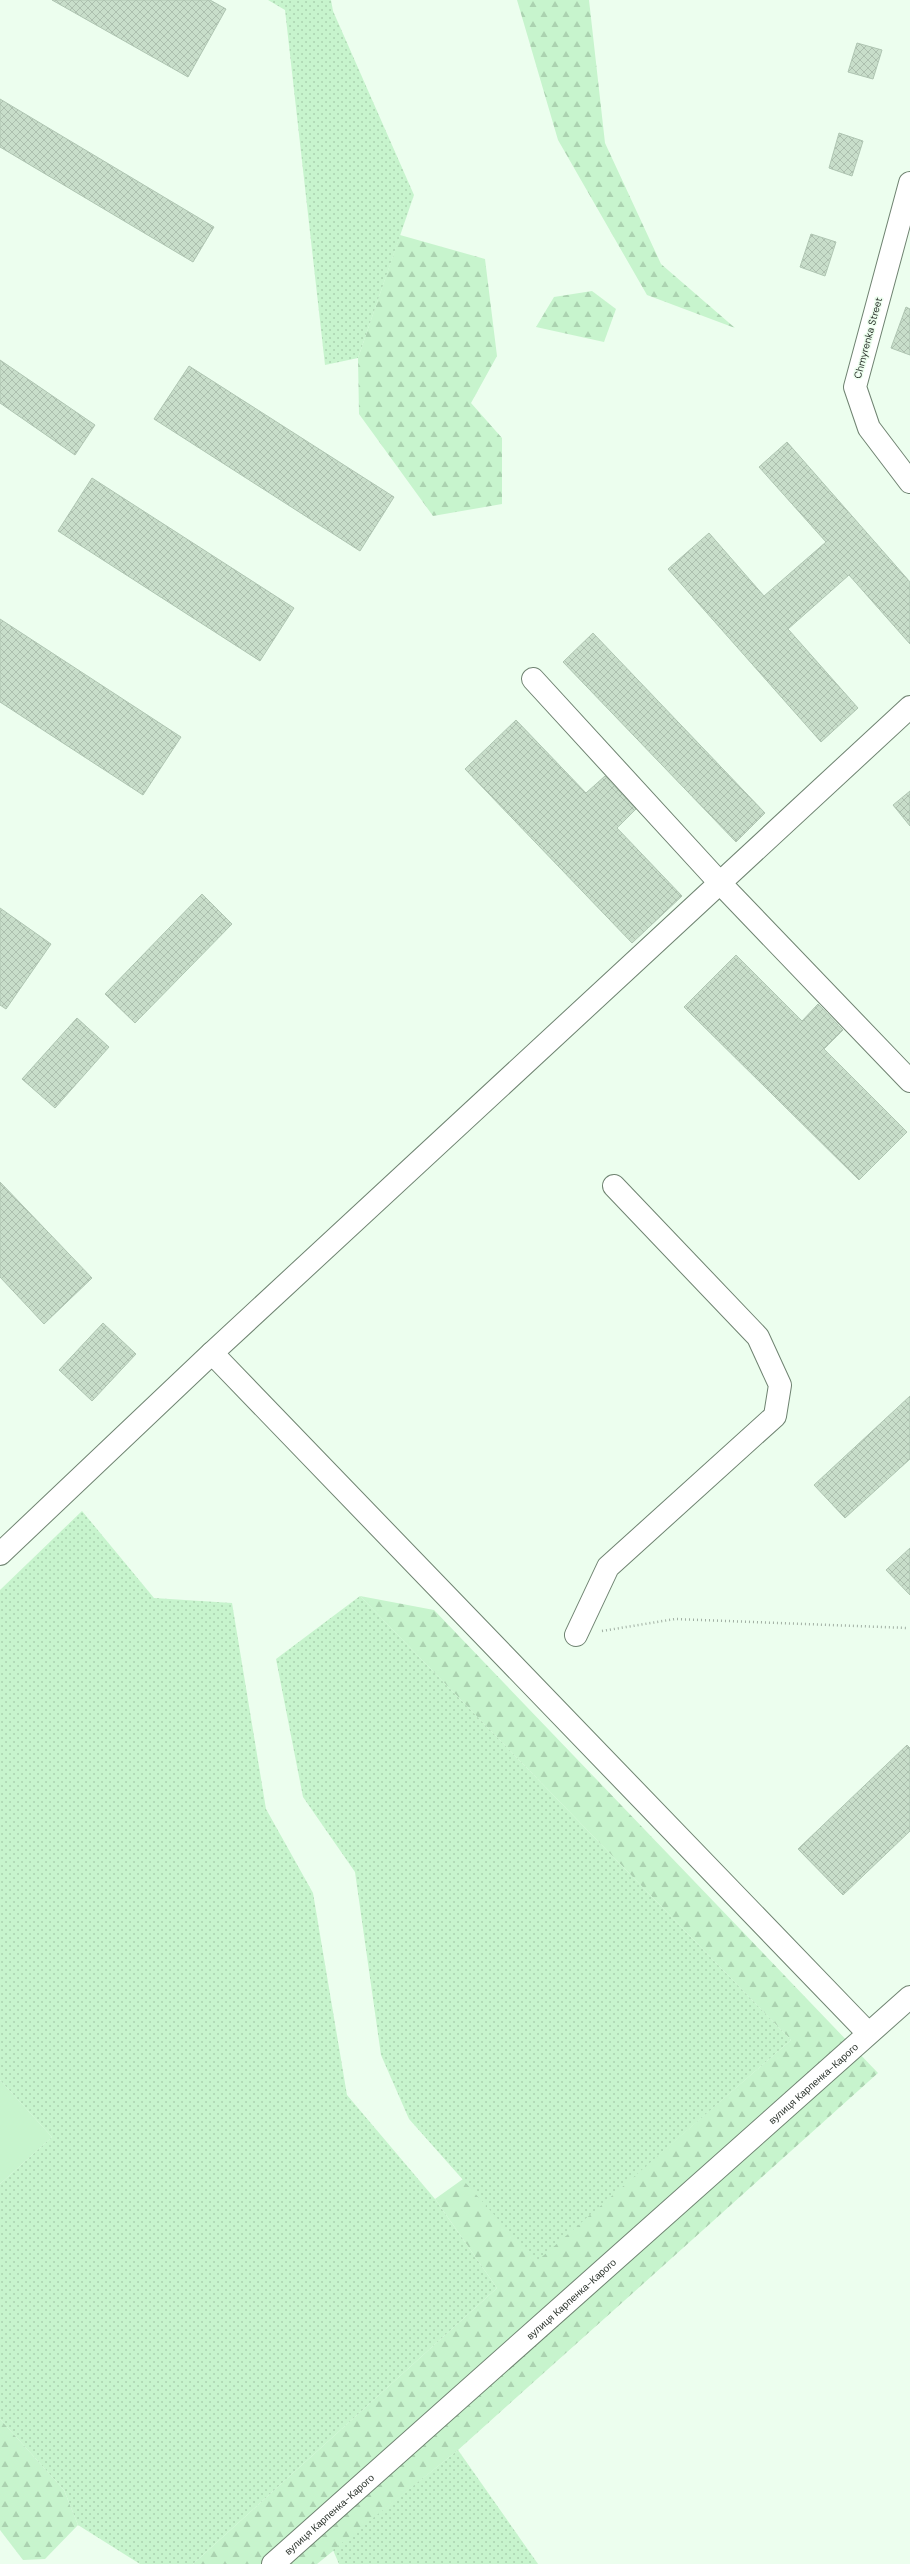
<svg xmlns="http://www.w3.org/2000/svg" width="910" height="2564" font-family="'DM Sans',sans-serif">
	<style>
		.forest { fill: url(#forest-firs) }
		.park { fill: #c7f4cd }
		.garden { fill: url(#garden-dots) }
		.building { fill: url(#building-cross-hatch); stroke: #afc5b2 }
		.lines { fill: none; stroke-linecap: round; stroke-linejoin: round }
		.minor-casing { stroke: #6f8371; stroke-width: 24 }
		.path { stroke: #a1afa3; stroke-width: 2.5; stroke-dasharray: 1 3; stroke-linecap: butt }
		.minor { stroke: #fff; stroke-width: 22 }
		.labels { text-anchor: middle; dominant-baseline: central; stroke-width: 3; stroke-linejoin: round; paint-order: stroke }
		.street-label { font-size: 10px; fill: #2b332c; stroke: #ecfeee }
	</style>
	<defs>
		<pattern id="forest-firs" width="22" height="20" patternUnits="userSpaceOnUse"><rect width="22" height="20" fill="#c7f4cd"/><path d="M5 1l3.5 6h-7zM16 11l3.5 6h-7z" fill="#abd2b0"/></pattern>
		<pattern id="garden-dots" width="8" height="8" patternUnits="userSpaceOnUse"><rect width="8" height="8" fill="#c7f4cd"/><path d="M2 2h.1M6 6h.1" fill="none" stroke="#abd2b0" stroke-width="1.8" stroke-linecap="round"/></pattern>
		<pattern id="building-cross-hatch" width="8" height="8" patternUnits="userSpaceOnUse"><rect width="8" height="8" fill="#c8deca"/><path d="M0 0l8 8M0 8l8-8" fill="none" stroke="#acbfae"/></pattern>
	</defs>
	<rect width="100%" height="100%" fill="#ecfeee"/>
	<g class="forest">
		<path d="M517 0H589L605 143 661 264 735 328 647 295 558 140Z"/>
		<path d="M400 235 485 259 497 356 471 403 502 438V504L433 516 359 414 358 358Z"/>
		<path d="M592 291 616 309 604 342 536 327 554 297Z"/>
		<path d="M360 1596 434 1610 878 2073 458 2450 317 2564H193L497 2288 435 2199 463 2179 536 2261 791 2040Z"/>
		<path d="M0 2419 64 2490 78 2525 45 2559 23 2560 0 2530Z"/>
	</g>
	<path class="park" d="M0 2080 52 2137 0 2184Z"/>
	<g class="garden">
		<path d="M268 0H331L333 11 414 195 358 358 325 365 285 10Z"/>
		<path d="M82 1511 154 1598 232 1603 266 1809 313 1893 347 2095 435 2199 497 2288 193 2564H140L78 2525 64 2490 0 2419V2184L52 2137 0 2080V1590Z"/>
		<path d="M360 1596 791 2040 536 2262 409 2119 381 2055 355 1872 303 1797 276 1659Z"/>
		<path d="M458 2450 538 2564H339L333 2550Z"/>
	</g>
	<g class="building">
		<path d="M52 0H210L226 9 188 77Z"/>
		<path d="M857 43 882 50 873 79 848 72Z"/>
		<path d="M0 99 214 227 193 262 0 147Z"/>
		<path d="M839 133 863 141 852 176 829 168Z"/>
		<path d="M811 234 836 242 825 276 800 267Z"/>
		<path d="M906 307 910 309V355L891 348Z"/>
		<path d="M0 360 95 425 75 455 0 403Z"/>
		<path d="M189 366 394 497 360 551 154 419Z"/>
		<path d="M787 442 910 582V644L849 575 788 629 858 708 821 742 668 569 709 533 764 596 826 542 759 467Z"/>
		<path d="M92 478 294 608 260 661 58 531Z"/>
		<path d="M0 619 181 737 143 795 0 702Z"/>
		<path d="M593 633 765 813 736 842 563 662Z"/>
		<path d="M516 720 586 793 605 776 636 809 617 828 682 896 632 943 465 769Z"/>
		<path d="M910 791V826L893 805Z"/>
		<path d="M202 894 232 924 135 1023 105 994Z"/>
		<path d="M0 908 51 944 6 1009 0 1005Z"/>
		<path d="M736 955 802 1021 818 1004 843 1030 824 1049 907 1132 859 1180 684 1007Z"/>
		<path d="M77 1018 109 1047 55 1108 22 1079Z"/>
		<path d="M0 1182 92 1278 44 1324 0 1277Z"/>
		<path d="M103 1323 136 1354 92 1401 59 1370Z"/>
		<path d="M910 1396V1459L845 1518 814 1485Z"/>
		<path d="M910 1548V1595L886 1570Z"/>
		<path d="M907 1745 910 1748V1831L843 1895 798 1849Z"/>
	</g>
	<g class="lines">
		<g class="minor-casing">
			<g id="minor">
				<path d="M910 183 855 387 869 428 910 482"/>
				<path d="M533 679 720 883 910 1081"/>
				<path d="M212 1353 910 707"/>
				<path d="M0 1554 212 1353 868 2033"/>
				<path d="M576 1635 608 1567 775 1416 780 1385 758 1337 614 1186"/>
				<path id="s1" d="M273 2564 910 1997"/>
			</g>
		</g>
		<path class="path" d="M602 1631 675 1619 908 1628"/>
		<use href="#minor" class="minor"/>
	</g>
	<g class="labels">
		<g class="street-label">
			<text transform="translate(868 338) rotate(-75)">Chmyrenka Street</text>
			<text stroke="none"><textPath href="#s1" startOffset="723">вулиця Карпенка-Карого</textPath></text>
			<text stroke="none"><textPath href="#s1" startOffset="399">вулиця Карпенка-Карого</textPath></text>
			<text stroke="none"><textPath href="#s1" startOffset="75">вулиця Карпенка-Карого</textPath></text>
		</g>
	</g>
</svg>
